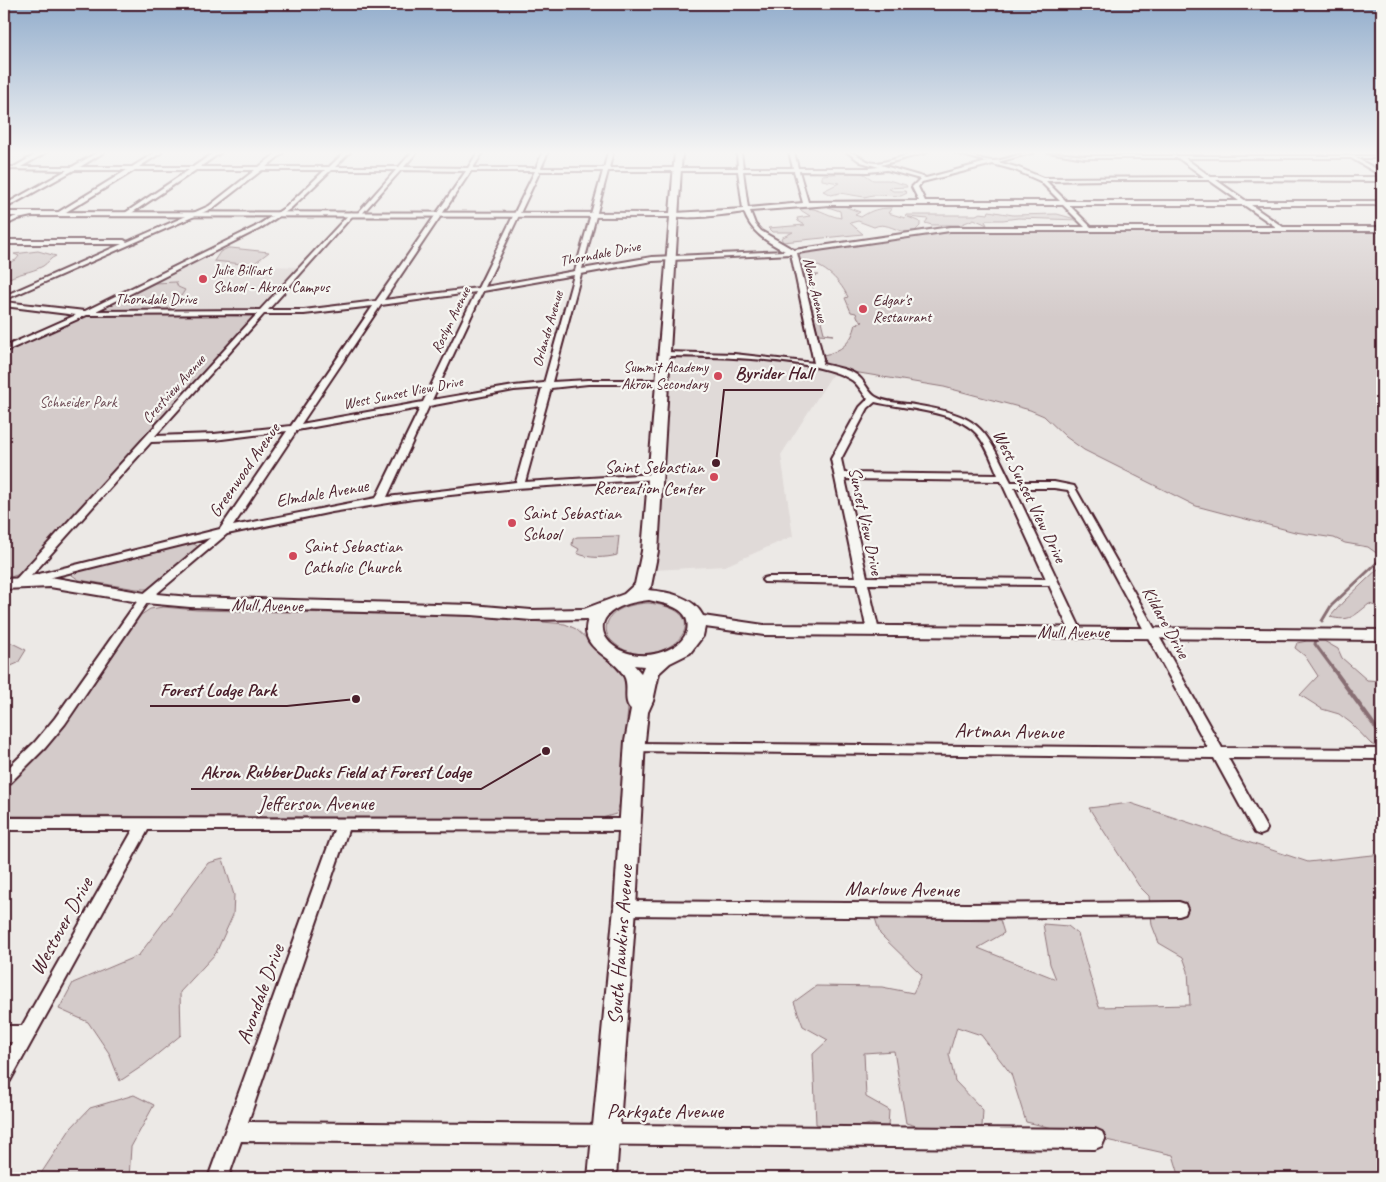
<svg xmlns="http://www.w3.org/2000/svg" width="1386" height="1182" font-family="Caveat,sans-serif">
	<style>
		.built { fill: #e0dad8 }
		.green { fill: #d4cbca; stroke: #8f757a }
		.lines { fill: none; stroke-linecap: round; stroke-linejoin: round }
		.stream-far2 { stroke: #886e73; stroke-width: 1 }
		.stream-far1 { stroke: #886e73; stroke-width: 3 }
		.stream { stroke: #886e73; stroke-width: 4 }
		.street-casing { stroke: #4a1f2b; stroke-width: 4 }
		.secondary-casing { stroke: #4a1f2b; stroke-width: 4 }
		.street { fill: #f6f6f2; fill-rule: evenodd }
		.secondary { fill: #f6f6f2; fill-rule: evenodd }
		.poi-dot { fill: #d1495b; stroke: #f6f6f2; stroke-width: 2 }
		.labels { text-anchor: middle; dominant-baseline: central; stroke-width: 4.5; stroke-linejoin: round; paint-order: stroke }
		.far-street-label { font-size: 15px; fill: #4a1f2b; stroke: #f6f6f2 }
		.far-poi-label { font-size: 15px; fill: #4a1f2b; stroke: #f6f6f2; text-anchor: start }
		.far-park-label { font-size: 15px; fill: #6c4a53; stroke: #f6f6f2 }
		.poi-label { font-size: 18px; fill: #4a1f2b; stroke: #f6f6f2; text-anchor: start }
		.street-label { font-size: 18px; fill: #4a1f2b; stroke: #f6f6f2 }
		.near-street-label { font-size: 21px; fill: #4a1f2b; stroke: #f6f6f2 }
		.leader { fill: none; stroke: #4a1f2b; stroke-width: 2 }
		.callout-dot { fill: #4a1f2b; stroke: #f6f6f2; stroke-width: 2 }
		.callout-label { font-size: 19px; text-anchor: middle; font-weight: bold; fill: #4a1f2b; stroke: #f6f6f2; stroke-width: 4.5; stroke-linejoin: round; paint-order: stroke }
	</style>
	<rect width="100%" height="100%" fill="#ece9e6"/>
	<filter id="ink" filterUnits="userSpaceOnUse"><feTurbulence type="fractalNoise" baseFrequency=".02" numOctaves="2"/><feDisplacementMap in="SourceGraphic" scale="10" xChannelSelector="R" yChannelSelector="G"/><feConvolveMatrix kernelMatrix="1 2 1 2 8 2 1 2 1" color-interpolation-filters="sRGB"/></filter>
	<g filter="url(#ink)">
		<g class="built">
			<path d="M197 258 263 266 302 267 260 311H94Z"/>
			<path d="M665 354 769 360 838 371 830 378 781 455 793 536 725 566 654 570Z"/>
		</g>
		<g class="green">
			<path d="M856 172 864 174 873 180H888L906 185 907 187 888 188 893 191H905L907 193 901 196 873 195 864 197 840 193 831 195 823 191 839 183 822 180V175Z"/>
			<path d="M836 206H844L860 212 855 215 861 217C872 210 878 208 892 208L888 213 905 218 906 215H976L980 213 988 214 989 211 1013 215 1057 214 1079 220 1018 218 1003 220H986L985 221 987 225 974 219 960 225H932L925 223 928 219 908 217 920 222V226L915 231C911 231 906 232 902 231 893 229 884 222 874 227L858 221 850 223 863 234 783 242 781 238 793 232H772L768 228 805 225 798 221 797 218 810 216 799 209C820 206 823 215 841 218L840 211 828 207Z"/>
			<path d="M964 230H1382V557L1368 547 1345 543 1334 538 1295 532 1196 506 1084 450 1066 437 1044 416 1030 410 944 387 829 368 825 364 823 355C841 352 852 342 856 324L863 322 858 318 856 313 851 312 845 298 848 297C838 277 822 264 800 260L799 253Z"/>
			<path d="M228 248H231L269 252 252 265 214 261 220 252Z"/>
			<path d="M38 251 56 256C50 258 48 263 43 266 31 273 16 273 4 281V265L16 260 19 256 14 254Z"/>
			<path d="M804 275H819L810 276 824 333 833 335 818 334Z"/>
			<path d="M176 282 178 287 185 290C179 299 176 306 164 311H98L155 283Z"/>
			<path d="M106 314 255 316 26 568 20 574 4 579V353L85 316Z"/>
			<path d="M619 536 617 555C607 558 587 559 577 553L579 549 572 545 573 539 577 537Z"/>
			<path d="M188 541 199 547 149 589H137L79 580 72 575 74 571Z"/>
			<path d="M1382 565V608L1369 604C1354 616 1350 622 1330 617L1343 602Z"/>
			<path d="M648 603C732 612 654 681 613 642 607 637 604 629 608 621 615 607 634 604 648 603Z"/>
			<path d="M163 607 197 610 473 616 565 624 576 629 627 676 630 684 620 803 616 814 602 818 14 816 4 815V789L54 739 74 713 141 615 150 609Z"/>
			<path d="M4 634 10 642 26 650 18 663 4 669Z"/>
			<path d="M1307 641H1324L1338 649 1342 658 1367 680 1382 681V748L1371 744 1351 723 1339 714 1322 709 1300 695 1318 676 1305 656 1295 648 1297 643Z"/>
			<path d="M1130 803 1308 862 1382 854V1178H1180L1173 1155 1026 1122 1011 1074 981 1035 957 1027 949 1054 955 1081 983 1110 982 1127H955L930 1130 906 1123 894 1051 864 1053 866 1097 889 1110 888 1127 870 1124 847 1130 816 1124 813 1054 828 1040 803 1026 794 1002 816 986 882 987 913 993 922 975 880 934 875 918 1000 920 1004 933 978 948 1056 979 1050 964 1043 924 1068 926 1078 934 1099 1007 1190 1005 1188 971 1183 957 1159 943 1152 925 1149 896 1139 886 1089 808Z"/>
			<path d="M223 859 234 895 233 915 216 953 180 992 181 1035 144 1065 120 1081 109 1053 88 1022 59 1009 73 983 139 955 208 863Z"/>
			<path d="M134 1095 154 1105 131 1147 129 1178H38L71 1128 90 1108Z"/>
		</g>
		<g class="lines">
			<path class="stream-far2" d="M999 159 1020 152"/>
			<g class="stream-far1">
				<path d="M1322 621 1331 606 1382 558"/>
				<path d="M1316 640 1315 644 1335 671"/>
			</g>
			<path class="stream" d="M1334 670 1382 736"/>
			<g class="street-casing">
				<g id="street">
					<path d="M40 152H47L21 167H72L98 152H104L80 167H132L156 152H162L139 167H193L215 152H221L200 167H259L278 152H284L266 167H329L345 152H350L335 167H399L412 152H417L404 167 468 168 478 152H483L473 168H536L543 152H548L541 168H604L608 152H613L609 168H738L737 152H741L743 168H793L789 152H794L798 168H868L879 167 861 162 847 152C858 152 865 164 877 163 894 161 910 152 928 152L881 165 926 178 987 162 953 152C967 152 979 160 992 161 1005 161 1021 152 1035 152L998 162 1019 168 1043 178 1204 177 1178 158H1085L1048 152 1085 156H1382V158H1356L1382 172V176L1351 158H1185L1211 177H1382V181L1216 180 1246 201H1382V205H1251L1283 227H1382V231H950L797 253 823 359 822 364C835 367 852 369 861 379 866 385 870 394 876 397 886 403 903 403 914 405 980 416 983 424 1011 482H1054L1074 486 1222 748 1382 749V759L1228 758 1267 829 1265 833 1260 835 1255 833 1214 758 630 751 628 748 630 745 635 743 1208 748 1068 490 1054 488H1014L1082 632 1080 635H1072L1070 632 1049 585 868 584 879 631 873 635 867 631 857 584 764 582 762 580 764 578 768 577H856L831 459 860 407 868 399C862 393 858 383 850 379 814 357 709 357 665 356L661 354 665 352 734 354 814 363 791 254 652 261 581 274 552 382 588 380H662L666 382 662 384H588L551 388 525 482 654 474 659 477 657 479 516 488 413 499 332 512 227 534 149 600 65 724 45 748 9 784 4 785V772L35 742 55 718 141 596 210 538 4 589V583L15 580 257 314 87 315 4 352V347L76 315 4 306V302L85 311 255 227 286 207 325 170H262L213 208 4 300V296L122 244H4V240H124L127 242 209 206 255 170H196L127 216 125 213 189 170H135L61 215H57V213L127 170H74L4 209V205L67 170 4 169V167H14ZM993 164 1015 170 1040 181 1060 201H925L918 187 922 182ZM331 170H396L358 213 360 216 401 170 466 171 376 301 304 310H268L353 215 351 212 260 310 96 311 259 229 290 209ZM887 170 920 179 912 187 919 201 808 202 799 171 868 172ZM471 171H535L478 288 384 300ZM540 171H603L575 271 485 287ZM608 171H738L743 209 675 213 672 215C683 221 730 214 744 212 751 232 767 242 785 251L652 257 582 269ZM743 171H794L803 203 748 208ZM1106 180H1209L1239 201H1066L1046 181ZM830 205H1063L1085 227H950L794 250 761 231 755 224 750 211ZM1069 205H1244L1276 227H1091ZM574 275 544 383 514 386 432 400 483 291ZM476 292 423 402 301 424 381 305ZM373 306 291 426 214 434 155 436 264 314H304ZM542 388 516 482 387 497 429 406 514 390ZM875 402C904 409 956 410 977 434 987 446 992 461 998 475L844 473 841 459 868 408ZM420 408 376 498 233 526 297 430ZM287 431 220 529 31 576 151 442 214 440ZM845 479 1001 481 1046 579 867 577Z"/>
					<path d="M34 212 36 215 18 219 4 226V222L14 217Z"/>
					<path d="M4 818 629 819 634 821 636 825 634 829 629 831 348 830 248 1122 1095 1129 1102 1132 1105 1139 1102 1146 1095 1149 241 1141 228 1178H208L334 830H148L10 1081 4 1084V1058L12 1042H4V1026H22L133 830H4Z"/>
					<path d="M625 901 967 904 1179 902 1185 904 1187 909 1185 914 1179 916 967 918 625 915 619 913 617 908 619 903Z"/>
				</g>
			</g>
			<g class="secondary-casing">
				<path id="secondary" d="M675 152H682L658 551 651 586 648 590C668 592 693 596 703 616L764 625 1382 630V640L764 635 705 627 703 636 690 653 670 663 659 673 653 701 648 712 645 741 636 908 616 1178H588L614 908 625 741 631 709C622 701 630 686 624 676 613 654 577 650 588 619L531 620 472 615 190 607 145 603 50 587 4 589V579L50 577 145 593 190 597 472 605 531 610 584 609 624 594 635 584 642 551 670 217 4 216V212L670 213ZM649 600C667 604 692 608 687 631 685 637 680 643 675 646 617 680 560 609 649 600ZM634 665 644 666 641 673 640 672Z"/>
			</g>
			<use href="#street" class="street"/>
			<use href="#secondary" class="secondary"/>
		</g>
	</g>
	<linearGradient id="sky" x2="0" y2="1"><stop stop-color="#92adcc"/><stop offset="0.48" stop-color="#f6f5f4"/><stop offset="1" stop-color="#f6f5f4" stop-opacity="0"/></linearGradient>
	<rect width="1386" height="318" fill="url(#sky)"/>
	<g class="poi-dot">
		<circle cx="203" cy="279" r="5"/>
		<circle cx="863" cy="309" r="5"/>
		<circle cx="718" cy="376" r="5"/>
		<circle cx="714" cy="477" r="5"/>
		<circle cx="512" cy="523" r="5"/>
		<circle cx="293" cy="556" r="5"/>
	</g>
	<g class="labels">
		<g class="far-street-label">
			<text transform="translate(600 254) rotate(-11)">Thorndale Drive</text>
			<text transform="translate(815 290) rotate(77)">Nome Avenue</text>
			<text x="156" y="299">Thorndale Drive</text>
			<text transform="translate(451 320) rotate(-64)">Roslyn Avenue</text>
			<text transform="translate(548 329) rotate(-74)">Orlando Avenue</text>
			<text transform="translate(174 389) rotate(-48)">Crestview Avenue</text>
			<text transform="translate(403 393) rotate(-11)">West Sunset View Drive</text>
		</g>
		<g class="far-poi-label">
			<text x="213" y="270">Julie Billiart<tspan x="213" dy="17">School - Akron Campus</tspan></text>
			<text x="873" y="300">Edgar's<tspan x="873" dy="17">Restaurant</tspan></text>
			<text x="708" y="367" text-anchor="end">Summit Academy<tspan x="708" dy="17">Akron Secondary</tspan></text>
		</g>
		<g class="far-park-label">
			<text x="78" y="402">Schneider Park</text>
		</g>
		<g class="poi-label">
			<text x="704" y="467" text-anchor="end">Saint Sebastian<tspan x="704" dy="21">Recreation Center</tspan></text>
			<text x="522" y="513">Saint Sebastian<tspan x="522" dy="21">School</tspan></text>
			<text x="303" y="546">Saint Sebastian<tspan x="303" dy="21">Catholic Church</tspan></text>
		</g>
		<g class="street-label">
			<text transform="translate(244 470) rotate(-55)">Greenwood Avenue</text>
			<text transform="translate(322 493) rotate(-10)">Elmdale Avenue</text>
			<text transform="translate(1030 496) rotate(64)">West Sunset View Drive</text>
			<text transform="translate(866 521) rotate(78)">Sunset View Drive</text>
			<text transform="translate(267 605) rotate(1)">Mull Avenue</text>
			<text transform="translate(1166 622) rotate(61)">Kildare Drive</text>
			<text x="1073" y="632">Mull Avenue</text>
		</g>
		<g class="near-street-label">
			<text transform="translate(1009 731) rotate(1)">Artman Avenue</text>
			<text x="316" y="803">Jefferson Avenue</text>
			<text transform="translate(902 889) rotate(1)">Marlowe Avenue</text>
			<text transform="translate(61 926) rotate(-61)">Westover Drive</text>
			<text transform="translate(620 945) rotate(-86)">South Hawkins Avenue</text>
			<text transform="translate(260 994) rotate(-70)">Avondale Drive</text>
			<text x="665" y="1111">Parkgate Avenue</text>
		</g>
	</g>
	<path class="leader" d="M716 463L724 390H823M356 699L287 706H150M546 751L481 789H191"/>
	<g class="callout-dot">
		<circle cx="716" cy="463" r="5"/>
		<circle cx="356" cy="699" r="5"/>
		<circle cx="546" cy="751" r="5"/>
	</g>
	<g class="callout-label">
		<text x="774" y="379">Byrider Hall</text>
		<text x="218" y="696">Forest Lodge Park</text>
		<text x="336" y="778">Akron RubberDucks Field at Forest Lodge</text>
	</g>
	<rect width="1386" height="1182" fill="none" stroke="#f6f6f2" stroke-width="20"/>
	<rect x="10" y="10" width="1366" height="1162" fill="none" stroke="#4a1f2b" stroke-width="2" filter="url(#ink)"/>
</svg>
